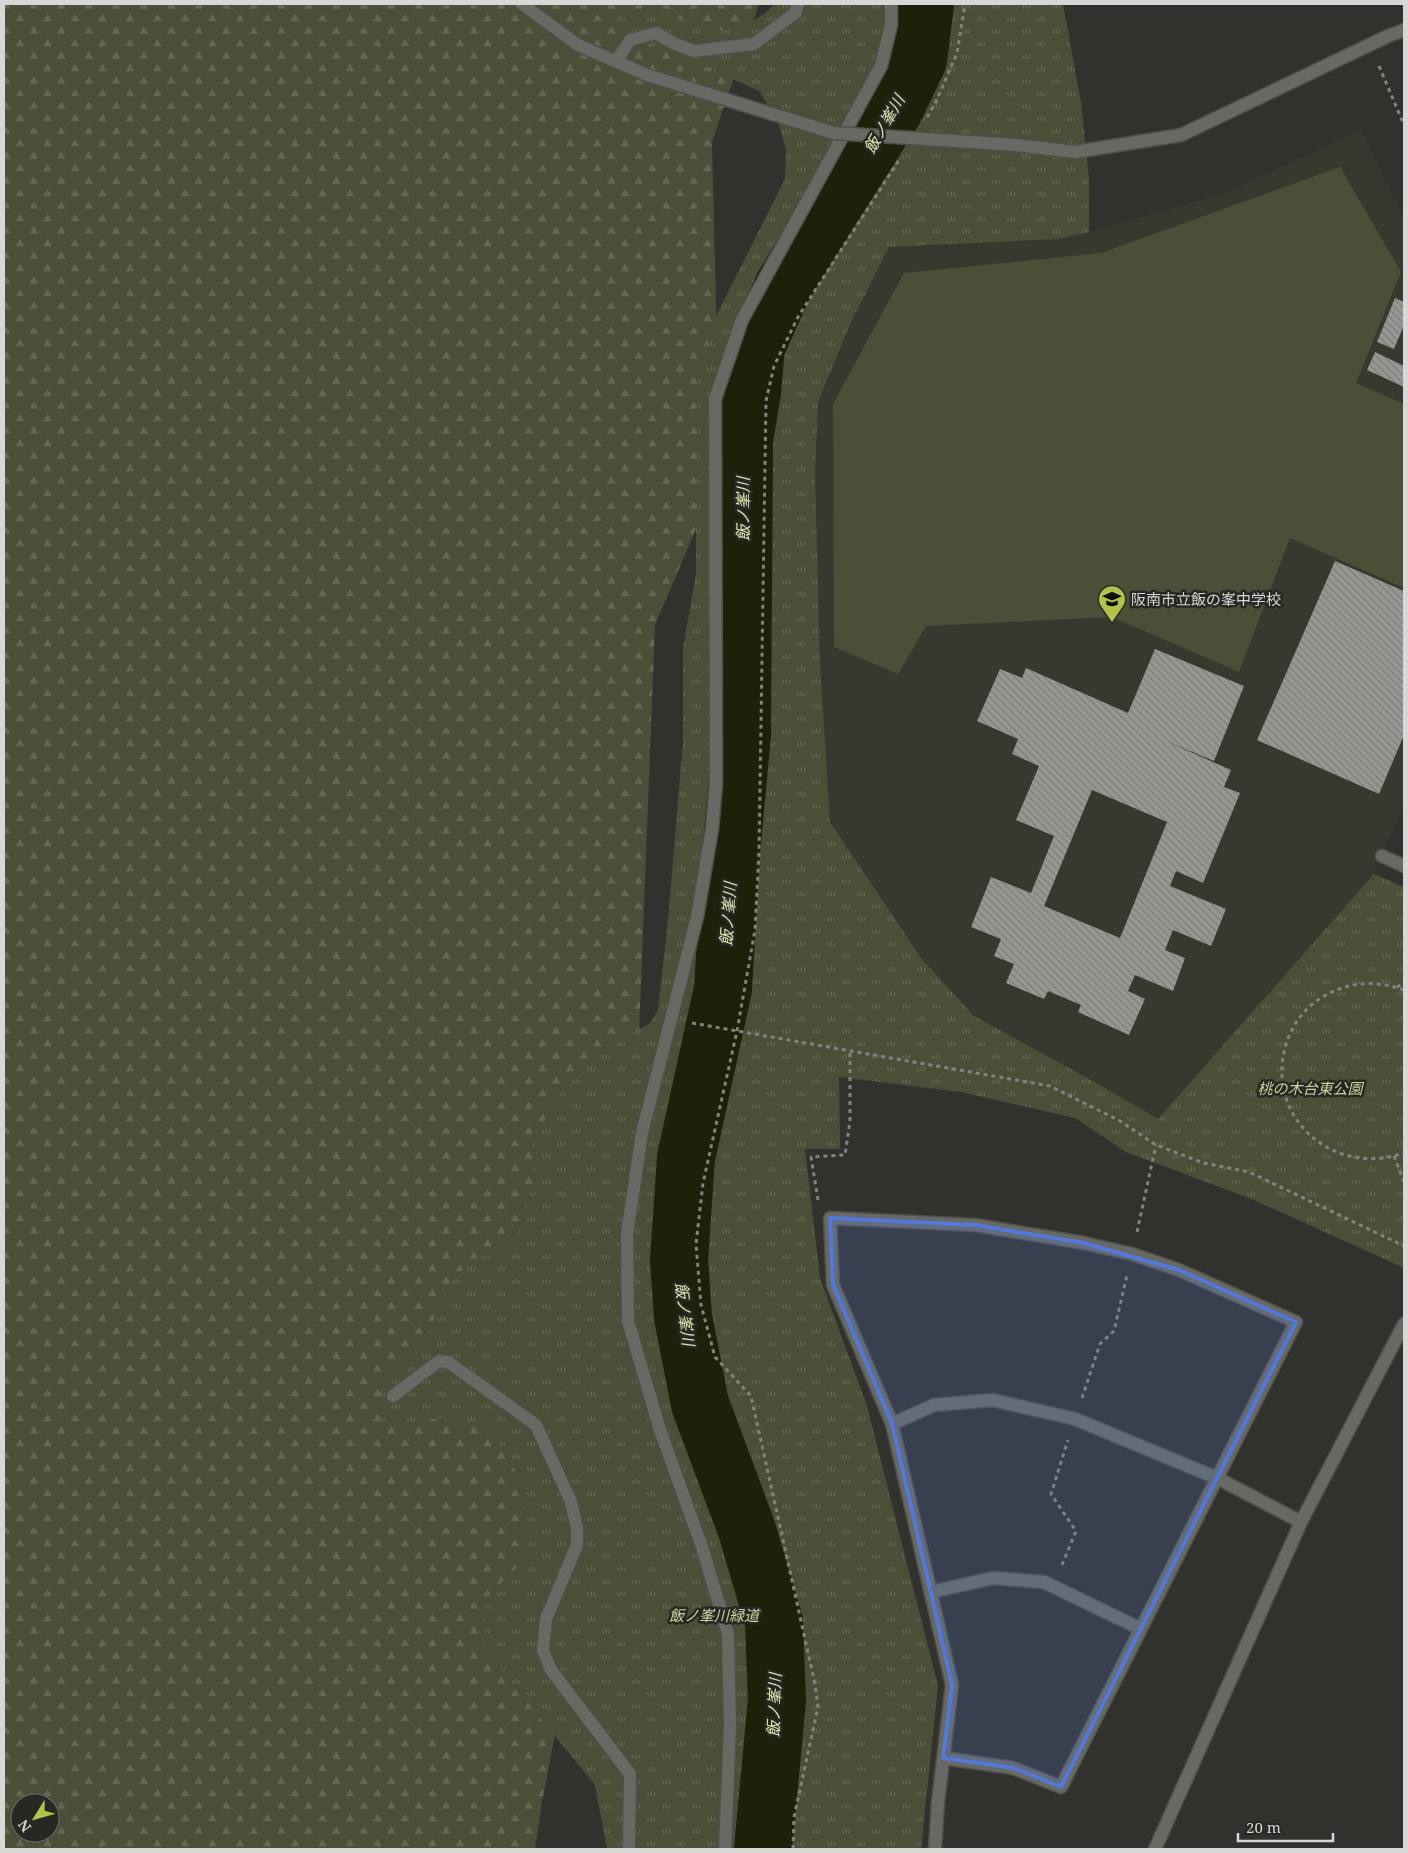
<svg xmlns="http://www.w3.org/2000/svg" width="1408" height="1853" font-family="'Noto Serif','Noto Sans JP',serif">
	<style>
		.built { fill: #37392e }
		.forest { fill: url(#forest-firs); fill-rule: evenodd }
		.park { fill: url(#park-tufts) }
		.garden { fill: #4b4f37 }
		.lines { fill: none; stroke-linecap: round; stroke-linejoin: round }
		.river { stroke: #1e2109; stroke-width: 58 }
		.building { fill: url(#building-back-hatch); fill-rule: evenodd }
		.service-casing { stroke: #4e4f4b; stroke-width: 15 }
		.minor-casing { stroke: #4e4f4b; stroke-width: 15 }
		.tertiary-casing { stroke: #4e4f4b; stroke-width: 15 }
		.path { stroke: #838481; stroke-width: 3; stroke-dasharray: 4 4; stroke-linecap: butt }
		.service { stroke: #676963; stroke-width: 12 }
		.minor { stroke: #676963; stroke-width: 12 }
		.tertiary { stroke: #676963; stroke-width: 12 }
		.tertiary-bridge-casing { stroke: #4e4f4b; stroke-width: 15; stroke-linecap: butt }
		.tertiary-bridge { stroke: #676963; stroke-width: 12 }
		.marked { fill: #5577d7; fill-opacity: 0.2; stroke: #5577d7; stroke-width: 4; stroke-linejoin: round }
		.labels { text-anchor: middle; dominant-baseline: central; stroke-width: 5; stroke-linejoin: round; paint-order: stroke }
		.poi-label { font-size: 15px; fill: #d7d8d5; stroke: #272824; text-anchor: start }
		.park-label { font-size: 15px; font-style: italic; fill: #cad39e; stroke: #272824 }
		.water-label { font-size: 16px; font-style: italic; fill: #dde6b0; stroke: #272824 }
	</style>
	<defs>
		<pattern id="forest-firs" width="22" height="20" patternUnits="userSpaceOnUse" patternTransform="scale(1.25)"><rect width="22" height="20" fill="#4b4f37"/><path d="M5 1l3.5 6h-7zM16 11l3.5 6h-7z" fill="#646853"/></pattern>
		<pattern id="park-tufts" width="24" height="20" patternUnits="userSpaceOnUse" patternTransform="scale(1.25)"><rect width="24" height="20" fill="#4b4f37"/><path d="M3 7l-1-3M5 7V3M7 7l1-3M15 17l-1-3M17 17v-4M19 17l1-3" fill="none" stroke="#646853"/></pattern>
		<pattern id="building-back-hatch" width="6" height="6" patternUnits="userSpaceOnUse" patternTransform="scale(1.25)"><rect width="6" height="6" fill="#969792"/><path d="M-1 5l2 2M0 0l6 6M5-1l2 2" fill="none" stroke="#7c7d79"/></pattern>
	</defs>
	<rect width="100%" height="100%" fill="#31322e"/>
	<path class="built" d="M1361 130 1404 219V803L1374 874 1158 1120 1093 1081 974 1016 921 958 830 822 820 663 815 472 818 402 851 322 889 247 1059 239 1089 232 1226 193Z"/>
	<path class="forest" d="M4 4H759L712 142 720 473 655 625 626 1366 542 1802 535 1849H4ZM20 1803H50V1833H20Z"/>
	<path class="park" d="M775 4H1063L1081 102 1089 179V232L1059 239 889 247 851 322 818 402 815 472 820 663 830 822 921 958 974 1016 1093 1081 1158 1119 1374 874 1404 887V1268L1254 1200 1126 1152 1075 1118 961 1092 839 1077 840 1149H805L820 1278 867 1406 938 1686 921 1849H607L595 1785 520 1693 484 1646 486 1598 521 1563 527 1490 492 1431 444 1418 398 1423 382 1427 379 1379 426 1339 448 1286 472 1260 502 1249 518 1233 533 1185V1141L560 1095 596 1054 650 1023 658 1010 668 920 683 741V649L696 573V446L699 370 715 318 785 179 786 150 778 122 759 91 700 64 664 51 611 27 615 17 632 9 660 11 696 25 718 31 744 26 764 14Z"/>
	<path class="garden" d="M1340 167 1401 272 1356 383 1404 404V588L1290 538 1239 672 1112 617 926 626 898 674 834 647 833 404 904 273 1101 253Z"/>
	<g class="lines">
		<path class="river" d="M763 1849 777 1700 774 1622 747 1530 700 1404 683 1317 679 1260 686 1158 723 989 731 854 742 734 744 440 752 392 756 347 783 287 801 257 894 110 918 60 925 4"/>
	</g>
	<g class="building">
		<path d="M1395 298 1404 302V325L1394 349 1377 342Z"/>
		<path d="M1375 352 1404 366V387L1367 370Z"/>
		<path d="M1335 561 1404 591V735L1379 794 1257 740Z"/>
		<path d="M1155 649 1244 686 1214 761 1166 741 1231 770 1224 787 1240 793 1203 883 1176 871 1170 886 1226 909 1211 946 1173 930 1165 950 1185 958 1173 991 1135 975 1128 991 1145 999 1129 1035 1078 1012 1081 1005 1048 991 1044 999 1006 983 1014 964 994 956 1001 939 971 927 991 877 1031 893 1054 836 1016 820 1039 766 1012 754 1018 739 977 721 1000 669 1022 678 1026 668 1128 713ZM1092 790 1167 822 1120 938 1044 906Z"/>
	</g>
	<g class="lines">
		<g class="service-casing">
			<g id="service">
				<path d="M393 1396 439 1361 448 1362 536 1425 571 1502 577 1528V1545L546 1619 543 1650 551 1670 630 1774 629 1849"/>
				<path d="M725 1849 730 1725 728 1634 702 1547 660 1430 628 1321 627 1234 642 1133 697 917 712 829 716 784 715 399 742 320 881 66 891 25V4"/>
			</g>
		</g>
		<g class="minor-casing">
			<g id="minor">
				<path d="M616 62 630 40 656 33 675 44 694 51 754 44 795 13 798 4"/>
				<path d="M892 1424 934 1405 993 1400 1075 1419 1217 1478 1301 1522"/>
				<path d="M931 1592 993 1578 1044 1582 1141 1629"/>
				<path d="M935 1849 938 1802 952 1685 892 1424 833 1285 830 1218 975 1225 1084 1243 1132 1254 1179 1270 1296 1322 1061 1787 1013 1768 943 1758"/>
			</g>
		</g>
		<g class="tertiary-casing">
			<g id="tertiary">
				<path d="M522 4 578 45 647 75"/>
				<path d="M1016 145 1075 152 1181 135 1388 36 1404 30"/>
				<path d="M1382 856 1404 866"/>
				<path d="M1155 1849 1301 1522 1404 1324"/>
			</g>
		</g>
		<g class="path">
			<path d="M1379 66 1404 125"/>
			<path d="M927 117 935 104 957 53 965 4"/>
			<path d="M1397 987 1404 983"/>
			<path d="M1404 990C1379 981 1354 981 1330 993 1312 1001 1297 1017 1289 1036 1259 1111 1329 1179 1404 1153"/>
			<path d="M692 1023 1050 1086 1120 1121 1156 1145 1204 1163 1249 1172 1404 1246"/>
			<path d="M1394 1156 1404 1182"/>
			<path d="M818 1200 811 1157 845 1155 850 1121V1051"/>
			<path d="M1137 1232 1156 1145"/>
			<path d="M1082 1398 1100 1344 1114 1331 1127 1275"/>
			<path d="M1062 1565 1076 1531 1051 1494 1068 1440"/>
			<path d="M793 1849 794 1817 818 1707 815 1684 751 1396 715 1357 701 1305 696 1244 703 1183 737 1031 755 930 759 852 766 401 774 366 798 317 899 160"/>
		</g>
		<use href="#service" class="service"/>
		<use href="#minor" class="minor"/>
		<use href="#tertiary" class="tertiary"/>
		<g class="tertiary-bridge-casing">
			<path id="tertiary-bridge" d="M647 75 834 133 1016 145"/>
		</g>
		<use href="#tertiary-bridge" class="tertiary-bridge"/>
	</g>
	<path class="marked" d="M830 1218 975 1225 1084 1243 1179 1270 1296 1322 1061 1787 1013 1768 943 1758 952 1685 892 1424 833 1285Z"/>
	<defs>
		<g id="school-pin" transform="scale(1.4375)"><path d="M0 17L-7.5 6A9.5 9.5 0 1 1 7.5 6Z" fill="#b3c24b" stroke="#272824"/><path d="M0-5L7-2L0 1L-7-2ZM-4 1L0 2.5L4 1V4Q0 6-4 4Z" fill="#111"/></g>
	</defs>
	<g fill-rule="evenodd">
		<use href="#school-pin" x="1112" y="599"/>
	</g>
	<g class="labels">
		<g class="poi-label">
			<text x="1131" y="599">阪南市立飯の峯中学校</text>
		</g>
		<g class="park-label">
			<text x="1310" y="1088">桃の木台東公園</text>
			<text x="714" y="1615">飯ノ峯川緑道</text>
		</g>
		<g class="water-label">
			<text transform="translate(884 124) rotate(-60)">飯ノ峯川</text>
			<text transform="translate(743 509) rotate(-90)">飯ノ峯川</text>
			<text transform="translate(728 914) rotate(-86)">飯ノ峯川</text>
			<text transform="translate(685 1314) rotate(83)">飯ノ峯川</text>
			<text transform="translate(774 1705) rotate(-88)">飯ノ峯川</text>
		</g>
	</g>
	<rect width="1408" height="1853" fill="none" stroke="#d7d8d5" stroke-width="10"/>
	<g transform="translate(35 1818) rotate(233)"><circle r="24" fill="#272824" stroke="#6d6e6b"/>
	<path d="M0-4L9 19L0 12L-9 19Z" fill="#b3c24b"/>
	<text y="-8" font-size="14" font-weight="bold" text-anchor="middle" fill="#d7d8d5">N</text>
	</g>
	<path d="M1238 1833v8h95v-8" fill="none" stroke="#d7d8d5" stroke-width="2.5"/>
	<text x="1246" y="1833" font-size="15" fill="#d7d8d5" stroke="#272824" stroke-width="4" paint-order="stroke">20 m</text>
</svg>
